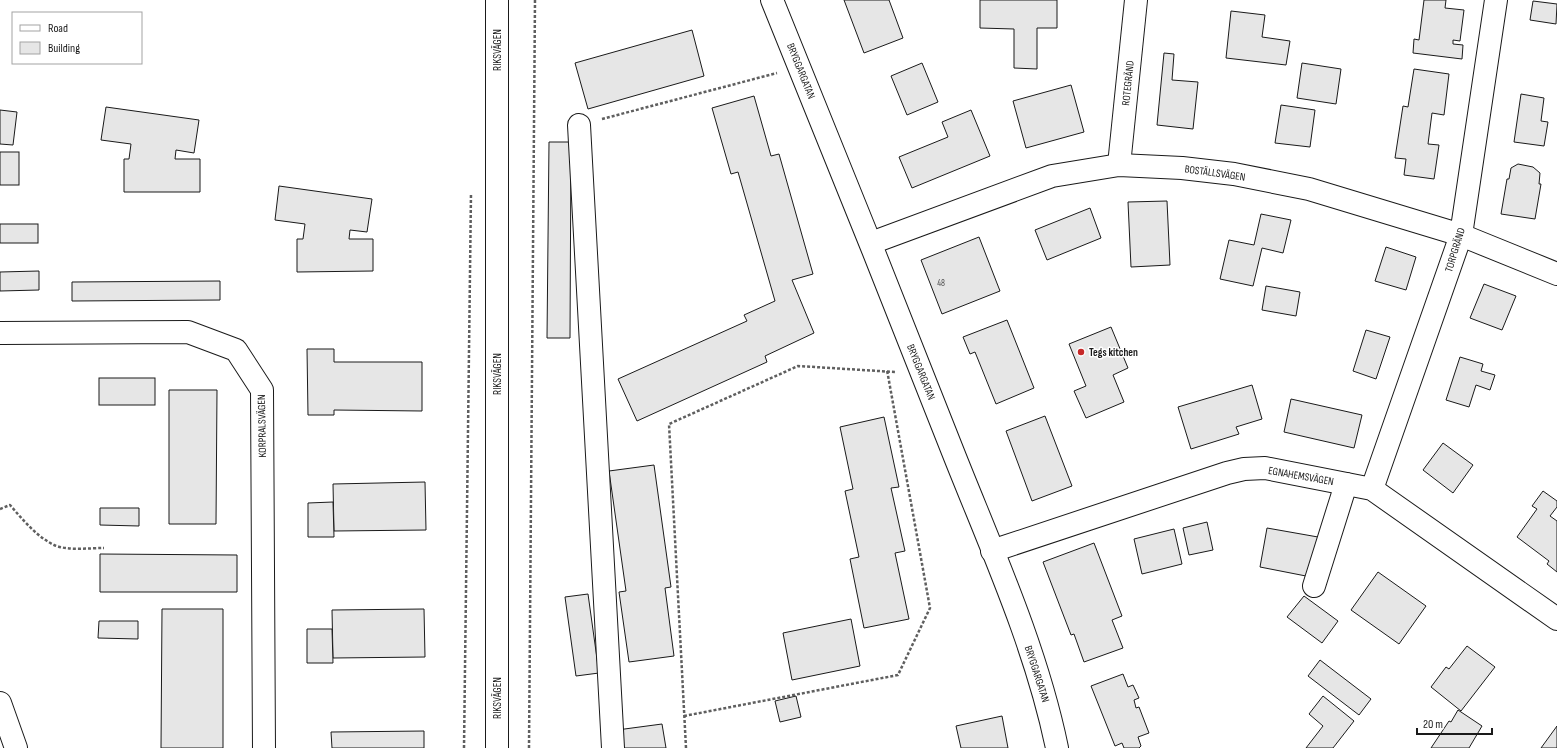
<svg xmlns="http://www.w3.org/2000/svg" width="1557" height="748" font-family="'Sofia Sans Condensed',sans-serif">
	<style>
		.building { fill: #e6e6e6; stroke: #1a1a1a }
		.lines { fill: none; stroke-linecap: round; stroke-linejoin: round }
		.minor-casing { stroke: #1a1a1a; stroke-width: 24 }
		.path { stroke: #5f5f5f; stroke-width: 2.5; stroke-dasharray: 3 2; stroke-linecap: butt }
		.minor { stroke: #fff; stroke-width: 22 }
		.poi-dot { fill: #c62828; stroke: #fff; stroke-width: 1.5 }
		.labels { text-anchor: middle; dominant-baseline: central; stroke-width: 3; stroke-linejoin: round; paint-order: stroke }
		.number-label { font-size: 9px; fill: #4d4d4d }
		.street-label { font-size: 11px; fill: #1a1a1a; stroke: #fff }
		.poi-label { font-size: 11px; font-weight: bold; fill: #1a1a1a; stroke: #fff; text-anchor: start }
	</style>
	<rect width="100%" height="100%" fill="#fff"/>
	<g class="building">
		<path d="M844 0H889L903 38 864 53Z"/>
		<path d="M980 0H1057V28H1037V69L1014 68V29L980 28Z"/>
		<path d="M1424 0H1446L1445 8 1464 10 1460 41 1453 40V44L1463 45 1462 59 1413 53 1414 39 1419 40Z"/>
		<path d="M1533 1 1557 4 1556 24 1530 20Z"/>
		<path d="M1231 11 1265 15 1262 37 1290 41 1286 65 1226 58Z"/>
		<path d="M692 30 704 76 588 109 575 63Z"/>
		<path d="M1164 53 1174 54 1172 80 1198 82 1193 129 1157 125Z"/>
		<path d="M922 63 938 102 907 115 891 76Z"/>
		<path d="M1302 63 1341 69 1336 104 1297 98Z"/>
		<path d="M1414 69 1449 74 1444 115 1432 113 1428 144 1439 145 1434 179 1404 175 1406 159 1395 158 1403 106 1408 107Z"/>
		<path d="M1071 85 1084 132 1026 148 1013 101Z"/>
		<path d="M1521 94 1544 98 1541 121 1548 122 1544 146 1514 142Z"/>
		<path d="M754 96 771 156 779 154 813 274 792 280 814 333 765 356 767 362 637 421 618 379 747 321 744 315 775 301 738 172 731 174 712 108Z"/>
		<path d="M1281 105 1315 110 1310 147 1275 143Z"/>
		<path d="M106 107 199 120 194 153 176 150 175 159H200V192H124V159H129L131 144 101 140Z"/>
		<path d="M0 110 17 112 13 145 0 144Z"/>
		<path d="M971 110 990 156 912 188 899 157 948 137 942 122Z"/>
		<path d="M549 142H571L570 338H547Z"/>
		<rect x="0" y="152" width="19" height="33"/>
		<path d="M1518 164 1533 167 1540 173 1539 184H1541L1535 219 1501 214 1507 179H1509L1511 168Z"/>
		<path d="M279 186 372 199 367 232 350 230 349 239H373V271L297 272V239H303L305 224 275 220Z"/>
		<path d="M1167 201 1170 265 1131 267 1128 202Z"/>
		<path d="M1090 208 1101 238 1047 260 1035 230Z"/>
		<path d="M1261 214 1291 220 1283 253 1262 248 1253 286 1220 279 1229 240 1254 245Z"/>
		<rect x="0" y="224" width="38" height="19"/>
		<path d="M979 237 1000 291 942 314 921 260Z"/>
		<path d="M1386 247 1416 257 1406 290 1375 281Z"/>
		<path d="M39 271V290L0 291V272Z"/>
		<path d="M220 281V300L72 301V282Z"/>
		<path d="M1484 284 1516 296 1502 330 1470 318Z"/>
		<path d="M1266 286 1300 292 1296 316 1262 310Z"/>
		<path d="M1007 320 1034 388 996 404 975 352 970 354 963 337Z"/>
		<path d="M1111 327 1128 368 1113 375 1124 402 1086 418 1074 391 1086 386 1069 344Z"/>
		<path d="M1366 330 1390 337 1376 379 1353 371Z"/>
		<path d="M307 349H334V362H422V411L334 410V415H308Z"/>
		<path d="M1460 357 1483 364 1481 371 1495 375 1490 390 1476 385 1469 407 1446 400Z"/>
		<rect x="99" y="378" width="56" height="27"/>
		<path d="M1252 385 1262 419 1236 427 1239 434 1191 449 1178 407Z"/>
		<path d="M169 390H217L216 524H169Z"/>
		<path d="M1291 399 1362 415 1354 448 1284 432Z"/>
		<path d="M1045 416 1072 486 1032 501 1006 431Z"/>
		<path d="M884 417 899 487 891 488 905 551 895 553 909 619 864 628 850 559 859 557 845 491 853 489 840 427Z"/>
		<path d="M1443 443 1473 465 1453 493 1423 470Z"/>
		<path d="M654 465 671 587 665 588 674 656 629 662 619 592 626 591 609 471Z"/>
		<path d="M425 482 426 530 334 531 333 484Z"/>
		<path d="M1543 491 1557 501V507L1550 516 1557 521V572L1547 564 1549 561 1517 537 1537 509 1532 506Z"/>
		<path d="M333 502 334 537H308V503Z"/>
		<path d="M100 508H139V526L100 525Z"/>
		<path d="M1207 522 1213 550 1189 555 1183 528Z"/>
		<path d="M1267 528 1318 537 1311 577 1260 567Z"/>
		<path d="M1174 529 1182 564 1142 574 1134 539Z"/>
		<path d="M1094 543 1122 616 1112 620 1123 648 1084 662 1074 634 1071 635 1043 562Z"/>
		<path d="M100 554 237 555V592H100Z"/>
		<path d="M1378 572 1426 606 1399 644 1351 610Z"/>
		<path d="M588 594 599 673 576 676 565 597Z"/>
		<path d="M1304 596 1338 621 1322 643 1287 617Z"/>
		<path d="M162 609H223V748H161Z"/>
		<path d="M424 609 425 657 333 658 332 610Z"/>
		<path d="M851 619 860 666 792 680 783 633Z"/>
		<path d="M99 621H138V639L98 638Z"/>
		<path d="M307 629H332L333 663H307Z"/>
		<path d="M1467 646 1495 667 1461 711 1431 687 1446 667 1449 669Z"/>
		<path d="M1320 660 1371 699 1359 715 1308 676Z"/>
		<path d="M1123 674 1128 687 1133 685 1139 698 1134 700 1136 708 1139 707 1149 733 1138 737 1141 746 1139 748H1124L1122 743 1115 746 1091 686Z"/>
		<path d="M796 696 801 717 780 722 775 701Z"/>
		<path d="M1323 696 1354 721 1333 748H1306L1323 726 1309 714Z"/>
		<path d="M1458 710 1482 726 1469 748H1431L1449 721 1451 722Z"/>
		<path d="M1002 716 1008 748H961L956 726Z"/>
		<path d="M662 724 666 748H620L617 730Z"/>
		<path d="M1557 726V748H1541Z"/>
		<path d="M424 731V748H332L331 732Z"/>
	</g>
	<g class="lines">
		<g class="minor-casing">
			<g id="minor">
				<path d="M772 0C833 150 894 301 953 452 991 548 1036 646 1057 748"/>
				<path d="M579 125 613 748"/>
				<path d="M1119 165 1136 0"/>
				<path d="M871 243 1052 176 1119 165 1182 168 1234 174 1309 189 1461 235 1557 274"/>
				<path d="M0 333 188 332 236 350 262 390 264 748"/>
				<path d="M1372 489 1461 235 1496 0"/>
				<path d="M992 551 1227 473 1244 469 1265 468 1372 489 1557 619"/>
				<path d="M1314 586 1346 484"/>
				<path d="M0 703 16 748"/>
				<path d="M497 748V0"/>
			</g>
		</g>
		<g class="path">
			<path d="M602 119 777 73"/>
			<path d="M0 509 10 505C23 520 36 536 54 545 67 551 90 548 104 548"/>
			<path d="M684 716 898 675 930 608 887 370"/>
			<path d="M464 748 471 193"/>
			<path d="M529 748 535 0"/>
			<path d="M686 748 669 424 798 366 895 372"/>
		</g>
		<use href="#minor" class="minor"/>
	</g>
	<circle class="poi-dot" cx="1081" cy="352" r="4"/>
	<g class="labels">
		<g class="number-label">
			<text x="941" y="283">48</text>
		</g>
		<g class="street-label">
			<text transform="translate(497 50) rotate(-90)">RIKSVÄGEN</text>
			<text transform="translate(801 71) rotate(68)">BRYGGARGATAN</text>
			<text transform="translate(1128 83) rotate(-84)">ROTEGRÄND</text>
			<text transform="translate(1215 173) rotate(8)">BOSTÄLLSVÄGEN</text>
			<text transform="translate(1455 250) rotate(-73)">TORPGRÄND</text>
			<text transform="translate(921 372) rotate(68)">BRYGGARGATAN</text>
			<text transform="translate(497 374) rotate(-90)">RIKSVÄGEN</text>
			<text transform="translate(262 426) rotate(-91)">KORPRALSVÄGEN</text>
			<text transform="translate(1301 476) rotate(10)">EGNAHEMSVÄGEN</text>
			<text transform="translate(1037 674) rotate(72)">BRYGGARGATAN</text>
			<text transform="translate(497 698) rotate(-90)">RIKSVÄGEN</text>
		</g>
		<g class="poi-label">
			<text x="1089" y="352">Tegs kitchen</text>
		</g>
	</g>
	<rect x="12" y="12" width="130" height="52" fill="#ffffff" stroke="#a3a3a3"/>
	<rect x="20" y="25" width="20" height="6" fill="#ffffff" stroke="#a3a3a3"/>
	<text x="48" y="32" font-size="12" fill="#1a1a1a">Road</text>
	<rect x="20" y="42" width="20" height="12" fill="#e6e6e6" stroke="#a3a3a3"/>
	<text x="48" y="52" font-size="12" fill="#1a1a1a">Building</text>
	<path d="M1417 728v6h75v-6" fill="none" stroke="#1a1a1a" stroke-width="2"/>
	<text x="1423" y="728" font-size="12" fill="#1a1a1a" stroke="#ffffff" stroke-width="3" paint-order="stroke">20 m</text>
</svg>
